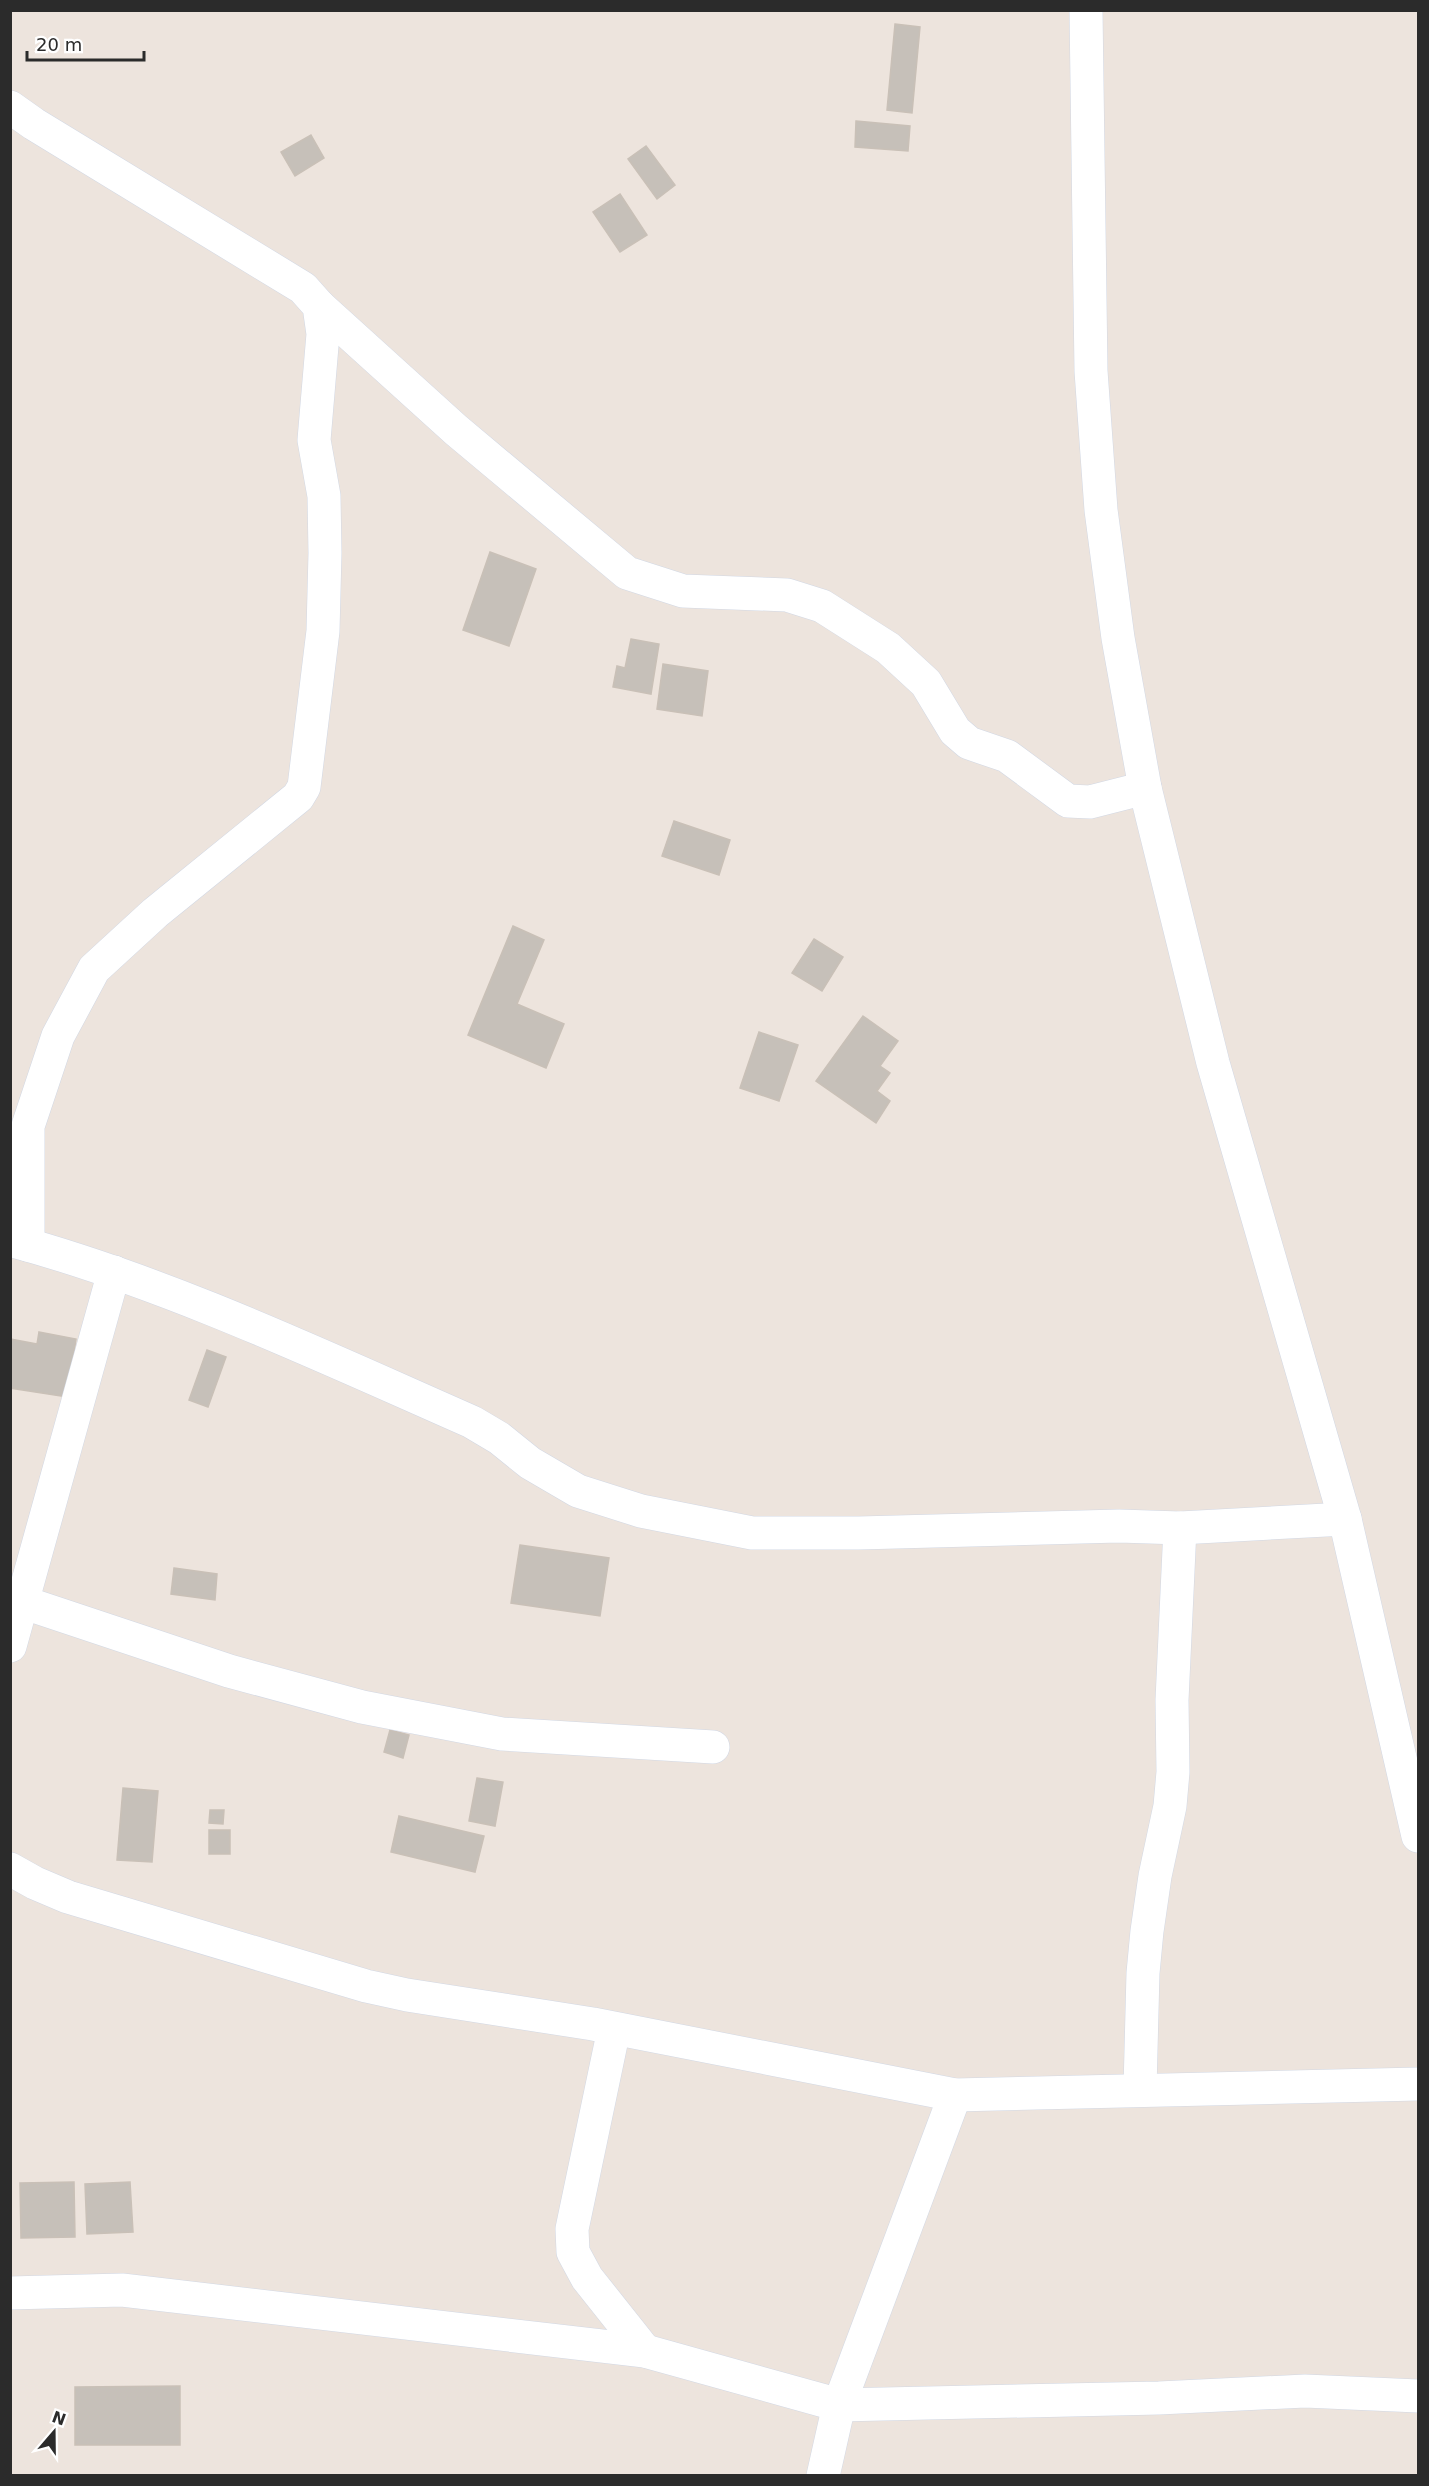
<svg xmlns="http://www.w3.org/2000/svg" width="1429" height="2486" font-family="'DejaVu Sans',sans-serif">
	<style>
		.building { fill: #c6c0b9; stroke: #c9c0b7; stroke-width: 1.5 }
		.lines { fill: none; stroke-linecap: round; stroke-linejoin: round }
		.minor-casing { stroke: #d2d8e4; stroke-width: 34 }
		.minor { stroke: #fff; stroke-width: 33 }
	</style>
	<rect width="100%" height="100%" fill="#ede4dd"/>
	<g class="building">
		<path d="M895 24 920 27 912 113 887 110Z"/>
		<path d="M856 121 910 126 908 151 855 147Z"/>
		<path d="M311 135 324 158 295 176 281 152Z"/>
		<path d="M646 146 675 185 657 199 628 159Z"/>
		<path d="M620 194 647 235 620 252 593 212Z"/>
		<path d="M490 552 536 569 509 646 463 630Z"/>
		<path d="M631 639 659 644 651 694 613 687 617 666 625 668Z"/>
		<path d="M663 664 708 671 702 716 657 709Z"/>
		<path d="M674 821 730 840 719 875 662 856Z"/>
		<path d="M513 926 544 940 517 1004 564 1024 546 1068 468 1035Z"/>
		<path d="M814 939 843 957 822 991 792 973Z"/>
		<path d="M863 1016 898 1041 880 1066 890 1073 877 1091 890 1101 876 1123 816 1081Z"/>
		<path d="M759 1032 798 1045 779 1101 740 1088Z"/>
		<path d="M39 1332 76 1339 67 1397 10 1388V1339L37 1344Z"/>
		<path d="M207 1350 226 1357 208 1407 189 1400Z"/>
		<path d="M520 1545 609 1558 600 1616 511 1603Z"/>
		<path d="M174 1568 217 1574 215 1600 171 1594Z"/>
		<path d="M390 1730 409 1735 403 1758 384 1752Z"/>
		<path d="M477 1778 503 1782 495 1826 469 1821Z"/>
		<path d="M123 1788 158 1791 152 1862 117 1860Z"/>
		<path d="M210 1810H224L223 1824 209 1823Z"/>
		<path d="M399 1816 484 1836 475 1872 391 1852Z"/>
		<rect x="209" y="1830" width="21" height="24"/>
		<path d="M74 2182 75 2237 21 2238 20 2183Z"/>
		<path d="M130 2182 133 2232 87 2234 85 2184Z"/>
		<path d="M180 2386V2445H75V2387Z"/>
	</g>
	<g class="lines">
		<g class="minor-casing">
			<g id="minor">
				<path d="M1086 10 1091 371 1101 510 1118 638 1145 788 1213 1063 1345 1519 1418 1836"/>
				<path d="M10 107 34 124 303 288 319 306 323 334 314 440 324 496 325 553 323 631 304 787 298 797 155 913 94 969 58 1036 28 1126V1245"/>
				<path d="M319 306 456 430 627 573 683 591 787 595 822 606 888 648 926 683 955 731 969 743 1007 756 1068 801 1090 802 1145 788"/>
				<path d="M10 1240C168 1283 322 1356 472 1422L499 1438 530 1463 578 1491 641 1511 752 1533H859L1119 1526 1180 1528 1345 1519"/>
				<path d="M22 1602 229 1671 362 1707 502 1734 713 1747"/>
				<path d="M10 1646 114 1272"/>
				<path d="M10 1869 35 1883 68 1897 366 1986 407 1995 593 2024 955 2095 1418 2084"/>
				<path d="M614 2029 572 2229 573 2252 587 2278 645 2351"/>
				<path d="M1140 2089 1143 1973 1147 1931 1155 1876 1170 1806 1173 1772 1172 1700 1180 1528"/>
				<path d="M10 2293 122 2290 645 2351 839 2405 1159 2398 1305 2391 1418 2396"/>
				<path d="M823 2476 839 2405 955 2095"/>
			</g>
		</g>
		<use href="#minor" class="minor"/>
	</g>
	<rect width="1429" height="2486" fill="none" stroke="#2b2b2b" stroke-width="24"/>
	<g transform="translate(54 2432) rotate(20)" stroke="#ffffff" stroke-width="4.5" paint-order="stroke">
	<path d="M0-4.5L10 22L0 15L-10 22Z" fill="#2b2b2b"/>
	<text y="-9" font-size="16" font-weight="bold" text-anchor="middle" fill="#2b2b2b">N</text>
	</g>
	<path d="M27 51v9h117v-9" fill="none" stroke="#2b2b2b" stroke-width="3"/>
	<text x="36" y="51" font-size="18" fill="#2b2b2b" stroke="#ffffff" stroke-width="4.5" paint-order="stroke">20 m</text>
</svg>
